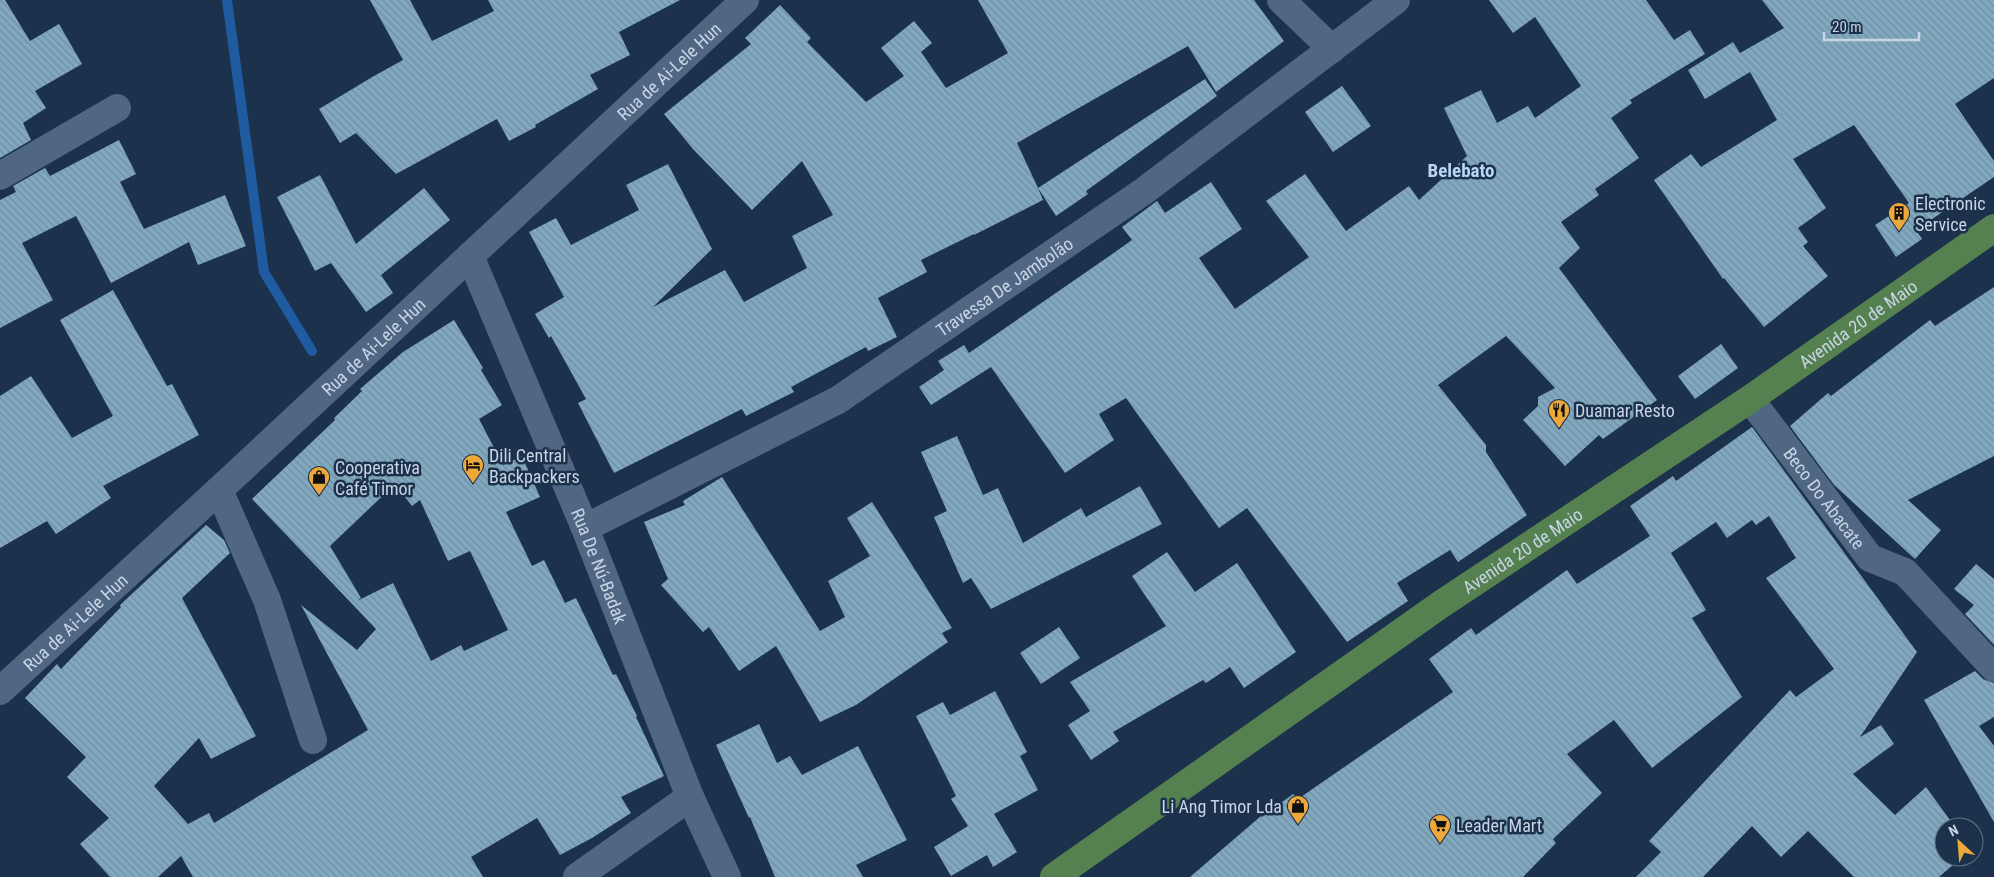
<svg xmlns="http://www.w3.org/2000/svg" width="1994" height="877" font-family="'Roboto Condensed',sans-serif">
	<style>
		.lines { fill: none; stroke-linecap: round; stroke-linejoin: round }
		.stream { stroke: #1e5ba1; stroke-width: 10 }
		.building { fill: url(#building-back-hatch); fill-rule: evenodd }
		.minor { stroke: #506784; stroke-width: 28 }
		.major { stroke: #558151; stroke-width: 28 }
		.labels { text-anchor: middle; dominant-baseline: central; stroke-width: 5; stroke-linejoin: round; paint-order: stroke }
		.street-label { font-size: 18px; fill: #c8d5e6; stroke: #1c314b }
		.poi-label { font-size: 18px; fill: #c8d5e6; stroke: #1c314b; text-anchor: start }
		.neighbourhood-label { font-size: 19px; font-weight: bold; fill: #bbd5f7; stroke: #1c314b }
	</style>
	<defs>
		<pattern id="building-back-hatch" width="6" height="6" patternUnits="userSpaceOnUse" patternTransform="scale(1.25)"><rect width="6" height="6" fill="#81a8bf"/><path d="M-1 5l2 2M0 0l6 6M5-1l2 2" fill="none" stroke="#708ea0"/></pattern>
	</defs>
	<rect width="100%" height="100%" fill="#1c314b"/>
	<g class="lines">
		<path class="stream" d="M227 0 264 272 312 351"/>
	</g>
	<g class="building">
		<path d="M0 0H5L30 41 59 24 82 64 35 91 46 108 23 123 31 140 0 158Z"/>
		<path d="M370 0H410L432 41 494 11 488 0H680L619 32 630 55 590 75 598 89 535 125 536 127 509 141 497 119 396 174 356 133 340 143 319 109 374 76 403 60Z"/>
		<path d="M978 0H1254L1284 41 1216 92 1188 46 1017 143 1038 188 1205 79 1217 96 1086 191 1088 194 1056 216 1038 188 1043 200 974 235V234L921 260 927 272 878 298 897 337 868 351 866 347 791 387 794 392 746 416 742 409 614 473 578 403 586 399 551 336 549 338 535 314 564 297 529 232 556 218 571 245 639 210 626 185 668 164 712 249 653 307 725 270 744 302 807 268 792 236 833 215 802 161 752 210 693 149 664 114 751 44 745 38 780 5 811 38 807 42 866 102 904 76 881 48 914 21 932 43 921 52 946 88 1008 53Z"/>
		<path d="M1489 0H1646L1674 40 1690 30 1705 54 1630 100 1632 103 1611 118 1639 158 1595 189 1599 195 1561 222 1580 248 1559 268 1657 400 1603 439 1599 435 1565 466 1523 420 1538 406V397L1555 388 1506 336 1438 385 1486 445V452L1527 515 1458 562 1450 550 1397 583 1408 601 1347 642 1247 508 1219 528 1126 398 1099 414 1114 440 1065 473 991 367 931 405 919 387 944 370 938 361 964 345 969 353 1108 257 1132 240 1122 227 1157 201 1165 213 1211 182 1242 229 1199 258 1235 309 1309 257 1266 201 1305 174 1346 231 1409 186 1419 200 1467 156 1444 108 1481 90 1497 123 1528 106 1535 118 1581 86 1535 17 1513 33Z"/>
		<path d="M1762 0H1994V78L1955 104 1994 161V177L1916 230 1922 239 1896 257 1875 225 1909 203 1854 125 1793 159 1826 208 1798 228 1808 242 1803 246 1828 276 1764 327 1724 278 1723 279 1654 180 1691 154 1701 167 1777 120 1750 72 1705 99 1688 70 1733 42 1740 53 1784 28Z"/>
		<path d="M1342 86 1371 126 1333 152 1305 112Z"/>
		<path d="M119 140 136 174 120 182 144 229 225 195 246 246 198 265 189 242 111 283 76 216 22 243 53 300 0 328V200L16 192 13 186 45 168 50 176Z"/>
		<path d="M320 175 356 244 424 188 450 220 381 275 393 293 366 312 331 263 315 271 277 197Z"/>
		<path d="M1994 287V456L1908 500 1941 530 1915 559 1834 485 1790 426 1828 393 1831 396 1930 320 1935 326Z"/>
		<path d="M113 290 167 386 172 384 199 435 103 486 111 498 56 534 47 521 0 548V396L31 376 72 438 113 416 60 320Z"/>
		<path d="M454 320 483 368 481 370 502 405 479 419 503 465 522 456 540 497 506 512 532 566 544 560 565 603 576 598 613 675 616 674 637 716 636 717 664 776 621 797 631 813 592 838 560 855 537 818 471 857 483 877H193L181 856 158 877H110L80 844 109 818 67 777 86 757 25 698 57 664 61 669 121 607 120 605 206 525 224 540 230 553 182 598 256 736 211 759 199 738 154 786 188 824 209 813 214 823 368 730 301 605 357 650 376 629 252 499 335 420 334 418 362 391 360 389 403 352ZM395 484 412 506 420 500 448 561 470 551 508 630 464 651 461 645 431 661 393 583 357 601 361 598 330 546Z"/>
		<path d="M1721 344 1738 368 1695 399 1678 376Z"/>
		<path d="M1752 427 1917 652 1860 737 1881 725 1894 744 1853 774 1895 815 1926 787 1955 827H1944V857H1962L1939 877H1854L1808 831 1781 857 1752 826 1703 877H1636L1661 852 1649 841 1790 690 1796 697 1834 669 1766 578 1796 558 1769 516 1756 525 1752 520 1727 538 1716 522 1671 553 1706 610 1692 618 1742 697 1652 768 1614 720 1567 754 1602 793 1553 839 1556 843 1523 877H1190L1261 816 1262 817 1293 794 1298 799 1453 692 1429 659 1471 628 1476 635 1567 570 1577 584 1650 536 1630 506 1673 476 1676 481Z"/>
		<path d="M957 436 983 495 998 488 1023 543 1081 508 1086 517 1140 486 1162 524 991 609 971 578 963 583 934 517 947 511 921 452Z"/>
		<path d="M722 477 820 631 845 617 828 581 870 556 847 518 872 502 952 628 942 633 948 642 856 705 820 722 776 646 739 671 709 627 703 632 661 585 668 579 644 522 685 505 683 501Z"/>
		<path d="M1167 552 1195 592 1237 563 1296 652 1244 688 1230 667 1206 683 1203 680 1113 732 1119 741 1091 760 1068 725 1090 711 1070 682 1166 626 1132 576Z"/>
		<path d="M1976 564 1994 579V645L1965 614 1974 605 1954 589Z"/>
		<path d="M1059 627 1080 658 1041 684 1020 653Z"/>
		<path d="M1975 671 1983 679 1994 683V717L1979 726 1994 746V822L1924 700Z"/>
		<path d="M995 691 1027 752 1020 756 1038 790 994 814 1017 852 993 867 987 855 951 876 934 847 968 826 951 799 956 796 916 716 943 702 950 715Z"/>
		<path d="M759 724 777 763 790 756 802 775 858 746 907 840 856 865 863 877H775L750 817 749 818 716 745Z"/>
	</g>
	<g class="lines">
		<g class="minor">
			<path d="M1281 0 1332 49"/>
			<path d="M0 176 117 108"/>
			<path id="s1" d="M470 256 585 528 690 797 727 877"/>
			<path id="s2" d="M1750 399 1870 558 1905 572 1994 668"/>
			<path d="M219 490 267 600 313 740"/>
			<path id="s3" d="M585 528 838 400 1144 191 1396 0"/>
			<path id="s4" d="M0 691 219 490 745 0"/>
			<path d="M577 877 690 797"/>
		</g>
		<path class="major" id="s5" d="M1054 877 1440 605 1750 399 1994 228"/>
	</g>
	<defs>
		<g id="building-pin" transform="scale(1.125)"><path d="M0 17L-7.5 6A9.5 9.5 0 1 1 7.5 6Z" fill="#eda83b" stroke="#1c314b"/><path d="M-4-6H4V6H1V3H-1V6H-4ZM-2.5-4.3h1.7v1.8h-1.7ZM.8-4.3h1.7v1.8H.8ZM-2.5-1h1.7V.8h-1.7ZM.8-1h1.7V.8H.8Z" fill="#111"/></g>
		<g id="restaurant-pin" transform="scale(1.125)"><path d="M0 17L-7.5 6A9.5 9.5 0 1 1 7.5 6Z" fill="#eda83b" stroke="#1c314b"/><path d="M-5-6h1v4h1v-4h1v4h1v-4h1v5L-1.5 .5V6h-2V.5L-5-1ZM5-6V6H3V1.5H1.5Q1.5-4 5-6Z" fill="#111"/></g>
		<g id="hotel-pin" transform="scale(1.125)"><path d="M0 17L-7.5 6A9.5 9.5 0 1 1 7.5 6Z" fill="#eda83b" stroke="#1c314b"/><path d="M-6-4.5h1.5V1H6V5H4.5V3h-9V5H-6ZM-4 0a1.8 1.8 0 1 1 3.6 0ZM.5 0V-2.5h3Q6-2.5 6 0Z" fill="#111"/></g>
		<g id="shop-pin" transform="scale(1.125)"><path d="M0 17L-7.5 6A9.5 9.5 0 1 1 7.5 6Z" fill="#eda83b" stroke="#1c314b"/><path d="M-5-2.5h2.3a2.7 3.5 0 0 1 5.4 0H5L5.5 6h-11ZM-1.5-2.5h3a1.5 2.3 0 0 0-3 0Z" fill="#111"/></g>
		<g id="supermarket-pin" transform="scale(1.125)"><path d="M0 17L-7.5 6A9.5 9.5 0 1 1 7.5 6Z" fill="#eda83b" stroke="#1c314b"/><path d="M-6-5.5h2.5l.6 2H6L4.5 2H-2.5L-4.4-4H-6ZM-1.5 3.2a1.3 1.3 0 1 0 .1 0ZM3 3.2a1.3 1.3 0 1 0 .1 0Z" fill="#111"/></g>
	</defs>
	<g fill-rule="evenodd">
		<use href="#building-pin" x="1899" y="213"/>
		<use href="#restaurant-pin" x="1559" y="410"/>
		<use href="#hotel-pin" x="473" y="465"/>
		<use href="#shop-pin" x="319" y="477"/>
		<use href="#shop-pin" x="1298" y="806"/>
		<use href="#supermarket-pin" x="1440" y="825"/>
	</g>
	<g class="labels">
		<g class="street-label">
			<text stroke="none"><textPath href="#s4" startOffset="912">Rua de Ai-Lele Hun</textPath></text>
			<text stroke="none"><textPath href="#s3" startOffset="485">Travessa De Jambolão</textPath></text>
			<text stroke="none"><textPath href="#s5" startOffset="976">Avenida 20 de Maio</textPath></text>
			<text stroke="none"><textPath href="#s4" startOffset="508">Rua de Ai-Lele Hun</textPath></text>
			<text stroke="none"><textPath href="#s2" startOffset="124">Beco Do Abacate</textPath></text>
			<text stroke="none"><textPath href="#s5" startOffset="571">Avenida 20 de Maio</textPath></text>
			<text stroke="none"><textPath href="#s1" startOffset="336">Rua De Nú-Badak</textPath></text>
			<text stroke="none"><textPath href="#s4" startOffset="102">Rua de Ai-Lele Hun</textPath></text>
		</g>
		<g class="poi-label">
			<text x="1915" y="203">Electronic<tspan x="1915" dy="21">Service</tspan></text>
			<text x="1575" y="410">Duamar Resto</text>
			<text x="489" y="455">Dili Central<tspan x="489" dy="21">Backpackers</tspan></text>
			<text x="335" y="467">Cooperativa<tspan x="335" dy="21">Café Timor</tspan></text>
			<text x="1282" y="806" text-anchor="end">Li Ang Timor Lda</text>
			<text x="1456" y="825">Leader Mart</text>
		</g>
		<g class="neighbourhood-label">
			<text x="1461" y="170">Belebato</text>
		</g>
	</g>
	<g transform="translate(1959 842) rotate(334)"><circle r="24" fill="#1c314b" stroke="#617389"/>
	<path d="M0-4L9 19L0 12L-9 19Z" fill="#eda83b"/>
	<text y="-8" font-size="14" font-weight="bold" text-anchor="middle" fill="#c8d5e6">N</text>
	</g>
	<path d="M1824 32v8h95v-8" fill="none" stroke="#c8d5e6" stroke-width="2.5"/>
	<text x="1832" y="32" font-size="15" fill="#c8d5e6" stroke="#1c314b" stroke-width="4" paint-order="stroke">20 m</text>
</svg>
